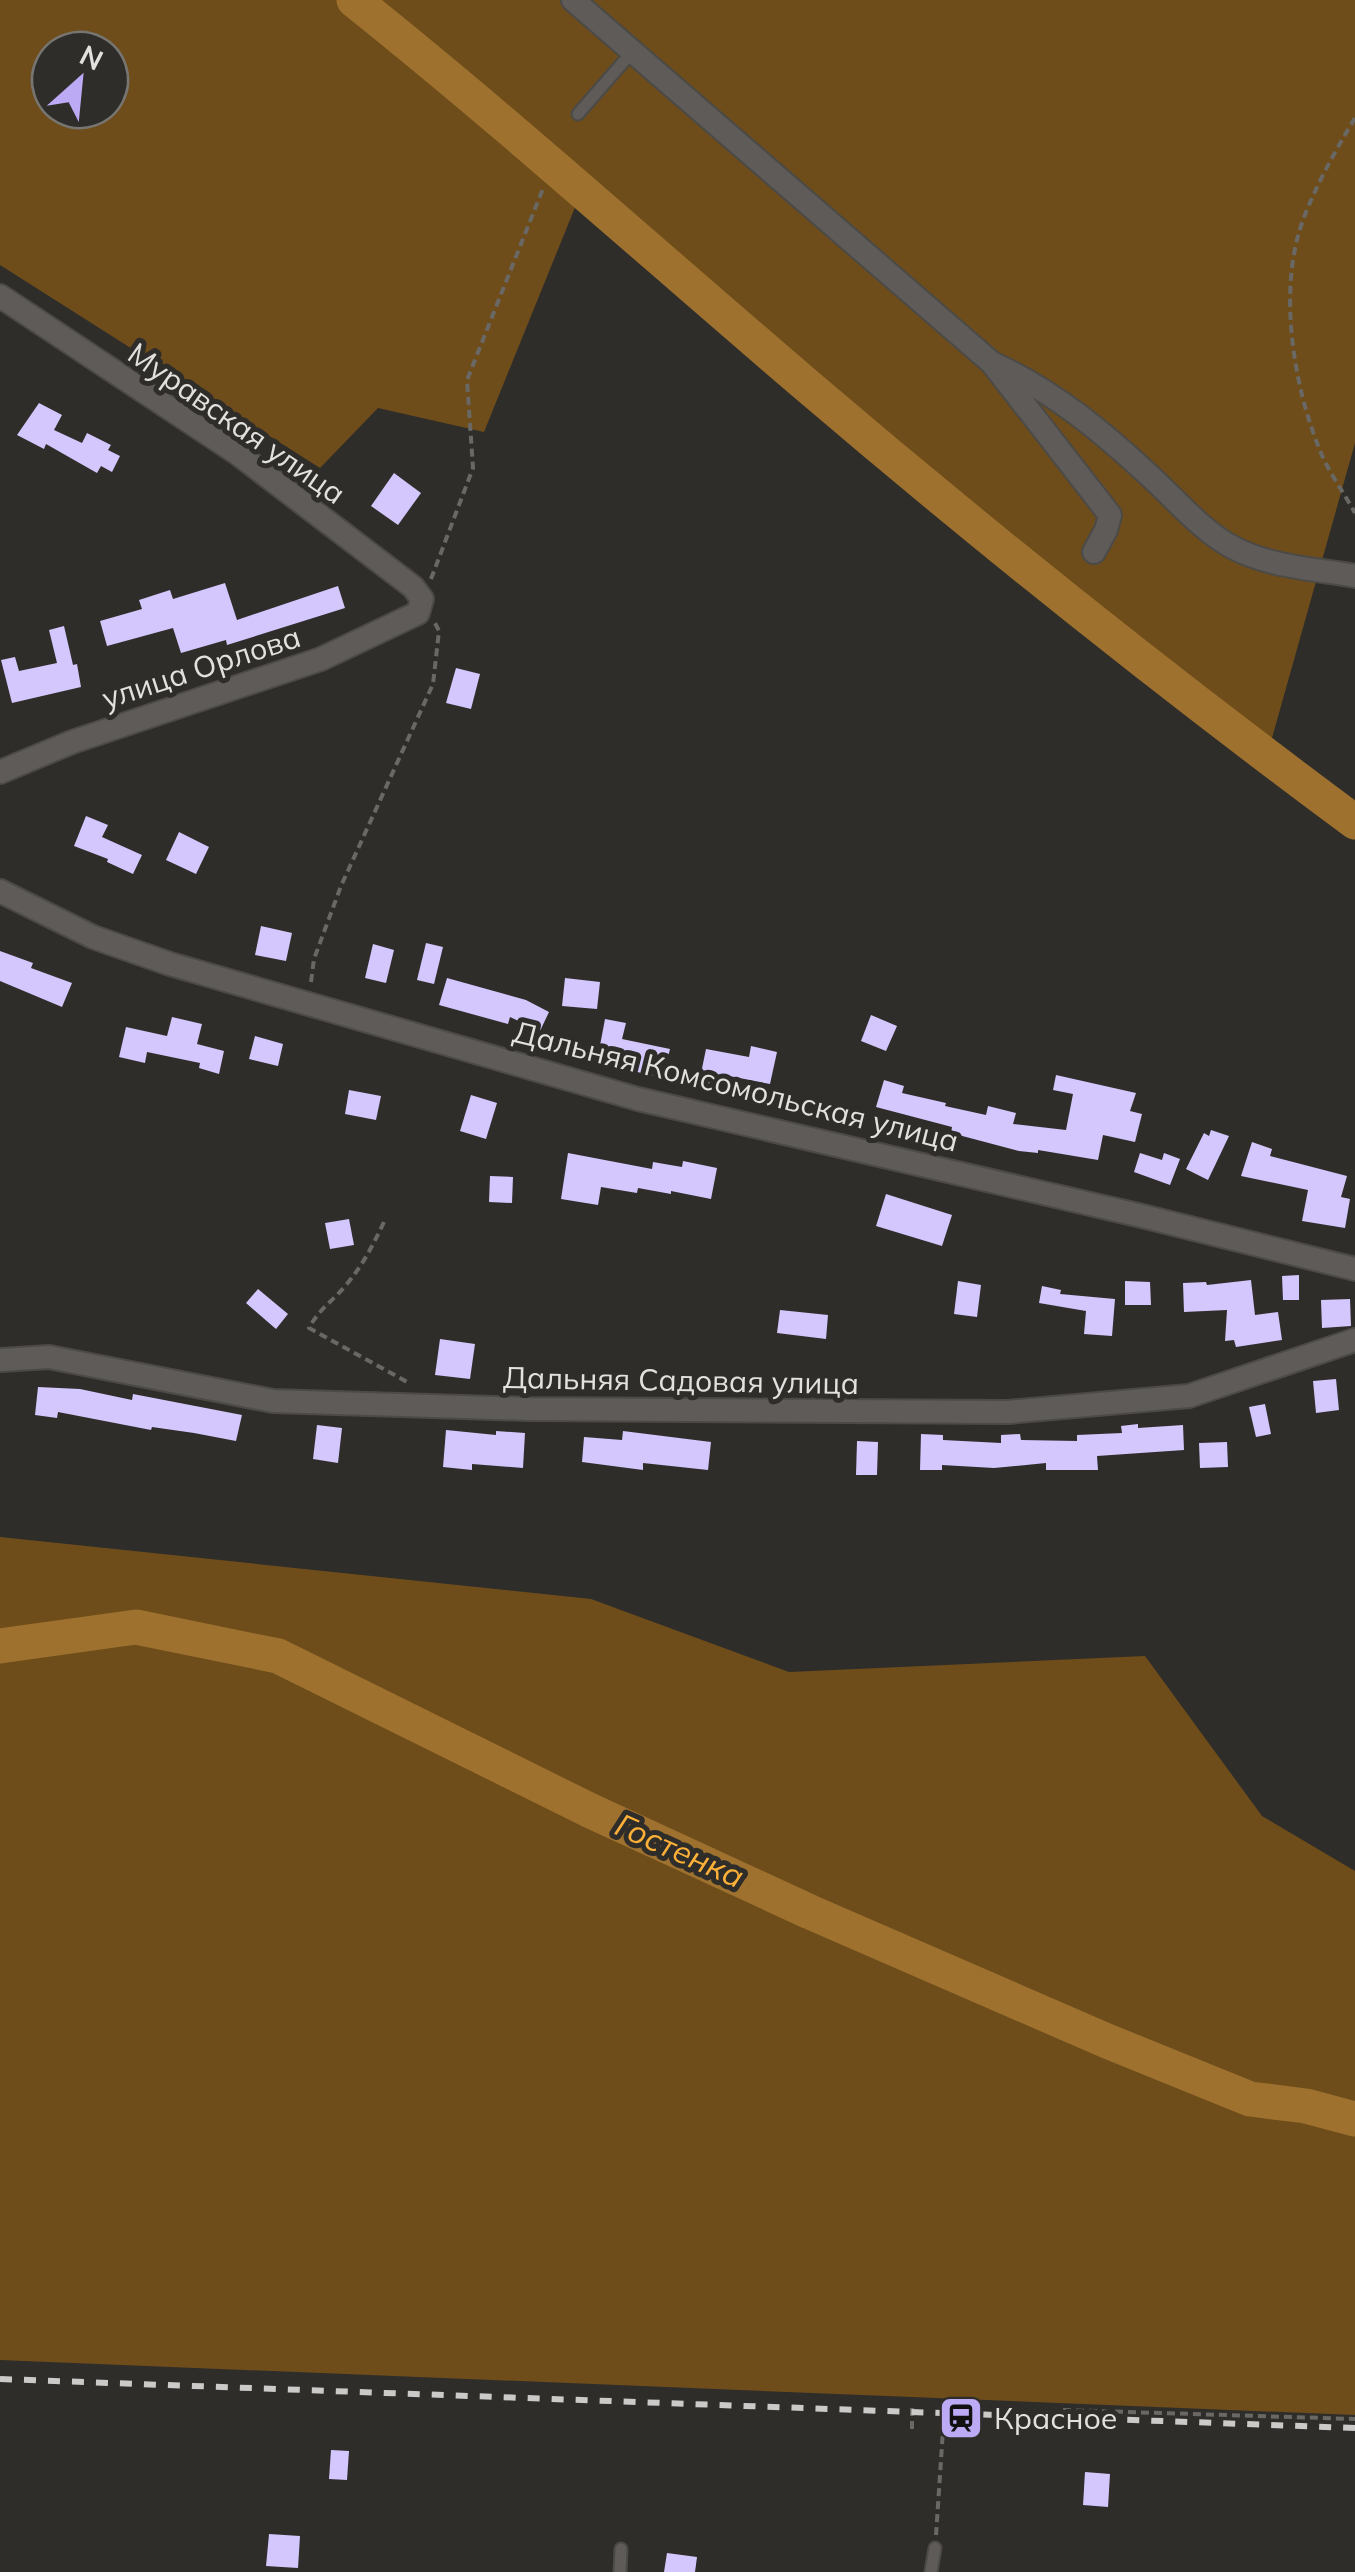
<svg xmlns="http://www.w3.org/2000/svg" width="1355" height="2572" font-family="Mulish,sans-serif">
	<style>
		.green { fill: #6e4d1b; fill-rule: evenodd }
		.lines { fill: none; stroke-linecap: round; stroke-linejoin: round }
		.river { stroke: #9e712f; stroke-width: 35 }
		.building { fill: #d3c7fd }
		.lane-casing { stroke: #4c4a47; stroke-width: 15 }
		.street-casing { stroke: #4c4a47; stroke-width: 26 }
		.path { stroke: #6a6865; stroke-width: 4; stroke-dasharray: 8 5; stroke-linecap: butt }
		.lane { stroke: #5e5b58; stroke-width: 11 }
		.street { stroke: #5e5b58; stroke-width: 22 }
		.rail { stroke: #cccac8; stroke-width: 6; stroke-dasharray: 12 12; stroke-linecap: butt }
		.labels { text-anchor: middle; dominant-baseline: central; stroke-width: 10; stroke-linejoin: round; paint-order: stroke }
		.street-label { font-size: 30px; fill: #e3e1df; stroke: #2f2d2a }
		.poi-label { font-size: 30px; fill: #e3e1df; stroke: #2f2d2a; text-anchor: start }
		.water-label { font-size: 32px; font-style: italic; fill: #fcb038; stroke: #2f2d2a }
	</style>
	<rect width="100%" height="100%" fill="#2f2d2a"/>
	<g class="green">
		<path d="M0 0H1355V443L1268 752 578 200 484 432 378 408 320 468 0 265ZM50 50H110V110H50Z"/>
		<path d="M0 1537 591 1599 789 1672 1145 1656 1262 1816 1355 1871V2415L0 2360Z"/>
	</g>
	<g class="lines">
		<g class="river">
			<path d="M354 0C508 123 654 255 804 383 982 535 1166 682 1355 822"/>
			<path d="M0 1646 136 1627 278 1656 591 1811 810 1912 1107 2041 1250 2099 1306 2106 1355 2119"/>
		</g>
	</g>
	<g class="building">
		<path d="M39 403 62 415 54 430 82 443 87 433 111 445 108 450 120 456 112 472 101 466 97 473 46 444 44 449 17 435Z"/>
		<path d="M394 473 421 493 398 525 371 506Z"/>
		<path d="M225 583 237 620 338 586 345 608 227 645 226 640 181 653 173 628 107 646 100 621 142 609 139 600 170 590 173 599Z"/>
		<path d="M64 626 73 665 77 664 81 687 12 703 1 660 15 657 19 671 57 663 49 630Z"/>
		<path d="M456 668 480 674 471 709 446 703Z"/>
		<path d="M86 816 108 825 102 837 142 855 133 874 107 862 108 859 74 846Z"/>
		<path d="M179 832 209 847 196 874 166 860Z"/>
		<path d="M261 926 292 933 286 961 255 955Z"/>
		<path d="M426 943 443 947 434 984 417 980Z"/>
		<path d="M373 944 394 950 386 983 365 978Z"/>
		<path d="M0 951 33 963 31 968 72 983 62 1007 0 981Z"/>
		<path d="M447 978 526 1000 549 1012 540 1031 510 1017 508 1024 439 1005Z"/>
		<path d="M565 978 600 982 597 1009 562 1006Z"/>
		<path d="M871 1015 897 1026 886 1051 861 1041Z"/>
		<path d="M172 1017 202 1024 197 1044 224 1051 219 1074 199 1068 200 1063 147 1052 145 1063 119 1057 126 1027 167 1036Z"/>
		<path d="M605 1019 626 1023 622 1039 670 1049 663 1078 633 1071 635 1064 598 1056Z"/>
		<path d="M255 1036 283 1044 278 1066 249 1059Z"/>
		<path d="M751 1046 777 1052 770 1084 724 1075 722 1088 699 1083 706 1049 749 1057Z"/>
		<path d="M1056 1075 1136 1093 1130 1111 1142 1114 1135 1142 1103 1135 1098 1160 1038 1150V1153L1019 1151 951 1133 952 1127 876 1107 884 1080 904 1086 902 1093 946 1103 945 1106 986 1115 988 1106 1016 1113 1013 1124 1066 1130 1073 1094 1053 1090Z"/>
		<path d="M349 1090 381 1096 376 1120 345 1114Z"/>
		<path d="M471 1095 497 1103 486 1139 460 1131Z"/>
		<path d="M1211 1130 1229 1136 1208 1180 1186 1169 1204 1133 1209 1136Z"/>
		<path d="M1252 1142 1272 1149 1270 1156 1347 1176 1341 1197 1350 1199 1345 1228 1302 1221 1308 1190 1241 1176Z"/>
		<path d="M568 1153 652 1169 653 1162 682 1167 683 1161 717 1168 711 1199 671 1191V1194L638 1188 637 1193 601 1187 598 1205 561 1199Z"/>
		<path d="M1140 1153 1162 1160 1164 1153 1180 1159 1170 1185 1134 1172Z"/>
		<path d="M490 1176 513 1177 512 1203 489 1202Z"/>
		<path d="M886 1194 952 1215 942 1246 876 1226Z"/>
		<path d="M349 1219 354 1245 330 1249 325 1223Z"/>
		<path d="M1299 1275V1300H1283L1282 1276Z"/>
		<path d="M1251 1280 1255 1315 1278 1312 1282 1340 1236 1347 1234 1340 1225 1341 1227 1310 1184 1312 1183 1283 1206 1282 1207 1285Z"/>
		<path d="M958 1281 981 1285 977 1317 954 1314Z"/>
		<path d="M1125 1281 1150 1282 1151 1305H1125Z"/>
		<path d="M1042 1286 1061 1290 1060 1294 1115 1299 1112 1336 1084 1334 1086 1311 1039 1303Z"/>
		<path d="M258 1289 288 1314 276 1329 246 1303Z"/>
		<path d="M1350 1299 1351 1326 1322 1328 1321 1300Z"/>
		<path d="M780 1310 828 1315 826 1339 777 1333Z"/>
		<path d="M440 1339 475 1344 470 1379 435 1375Z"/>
		<path d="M1336 1379 1339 1410 1316 1413 1313 1381Z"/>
		<path d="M38 1387 80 1389 132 1400 133 1394 242 1415 236 1441 194 1433 152 1427 151 1430 58 1412 57 1418 35 1415Z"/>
		<path d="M1265 1404 1271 1434 1256 1437 1249 1407Z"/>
		<path d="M1138 1424V1428L1183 1425 1184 1450 1097 1456 1098 1470H1046V1463L994 1468 942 1465V1470H920L921 1434 943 1435V1440L1001 1443V1435L1020 1434 1021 1440 1077 1441V1435L1122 1433 1121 1426Z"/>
		<path d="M317 1425 342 1428 338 1463 313 1459Z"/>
		<path d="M446 1430 496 1435V1431L525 1433 523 1468 472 1464V1470L443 1467Z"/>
		<path d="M623 1431 711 1442 708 1470 643 1463V1470L582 1462 584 1437 622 1440Z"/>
		<path d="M857 1441 878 1442 877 1475H856Z"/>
		<path d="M1227 1442 1228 1467 1200 1468 1199 1443Z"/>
		<path d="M331 2450 349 2451 347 2480 329 2479Z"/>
		<path d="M1085 2472 1110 2474 1108 2507 1083 2505Z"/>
		<path d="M269 2534 300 2536 298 2568 266 2566Z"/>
		<path d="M667 2553 697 2557 695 2572H664Z"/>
	</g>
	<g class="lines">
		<g class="lane-casing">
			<g id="lane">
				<path d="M578 114 632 52"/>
				<path d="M620 2572 621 2549"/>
				<path d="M931 2572 935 2548"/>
			</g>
		</g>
		<g class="street-casing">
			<g id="street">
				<path d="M573 0 992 363 1110 515 1106 530 1094 552"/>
				<path d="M0 296 237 453 413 587 422 599 418 613 321 659 72 742 0 772"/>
				<path d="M996 365C1055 392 1105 434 1152 478 1177 501 1203 532 1234 548 1270 567 1316 569 1355 576"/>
				<path d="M0 891 93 937 170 964 638 1099 1142 1216 1355 1269"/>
				<path d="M0 1360 49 1357 273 1401 529 1409 1008 1412 1189 1396 1355 1340"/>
			</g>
		</g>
		<g class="path">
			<path d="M1355 118C1336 149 1307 201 1298 236 1280 302 1295 391 1321 453 1330 474 1344 493 1355 513"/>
			<path d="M431 579 473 468 467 380 544 186"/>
			<path d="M311 982 314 959 341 886 433 684 439 631 435 623"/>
			<path d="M384 1222C373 1245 363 1265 346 1285 333 1301 319 1309 309 1328L409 1383"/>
			<path d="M970 2407V2431"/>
			<path d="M1063 2410 1355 2419"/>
			<path d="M912 2429V2405"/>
			<path d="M936 2535 943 2430"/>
		</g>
		<use href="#lane" class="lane"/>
		<use href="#street" class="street"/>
		<path class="rail" d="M0 2379 1355 2428"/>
	</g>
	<defs>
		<g id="station-square" transform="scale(2.25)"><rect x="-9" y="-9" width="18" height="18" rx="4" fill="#bcaaf5" stroke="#2f2d2a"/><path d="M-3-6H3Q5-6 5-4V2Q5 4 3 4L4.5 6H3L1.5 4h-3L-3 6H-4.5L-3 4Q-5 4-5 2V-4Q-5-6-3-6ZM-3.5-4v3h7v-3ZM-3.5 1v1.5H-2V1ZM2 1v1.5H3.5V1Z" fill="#111"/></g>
	</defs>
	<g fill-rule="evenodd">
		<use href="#station-square" x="961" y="2418"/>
	</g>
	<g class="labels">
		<g class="street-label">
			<text transform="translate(237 423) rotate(35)">Муравская улица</text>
			<text transform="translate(201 667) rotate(-18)">улица Орлова</text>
			<text transform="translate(736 1086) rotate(14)">Дальняя Комсомольская улица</text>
			<text transform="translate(681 1380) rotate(1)">Дальняя Садовая улица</text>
		</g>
		<g class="poi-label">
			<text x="994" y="2418">Красное</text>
		</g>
		<g class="water-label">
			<text transform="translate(680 1850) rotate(24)">Гостенка</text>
		</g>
	</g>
	<g transform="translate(80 80) rotate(27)"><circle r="48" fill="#2f2d2a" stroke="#777572" stroke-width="2.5"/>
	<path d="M0-8L18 38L0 25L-18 38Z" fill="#bcaaf5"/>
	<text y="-15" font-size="28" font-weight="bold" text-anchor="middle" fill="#e3e1df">N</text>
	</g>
</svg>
